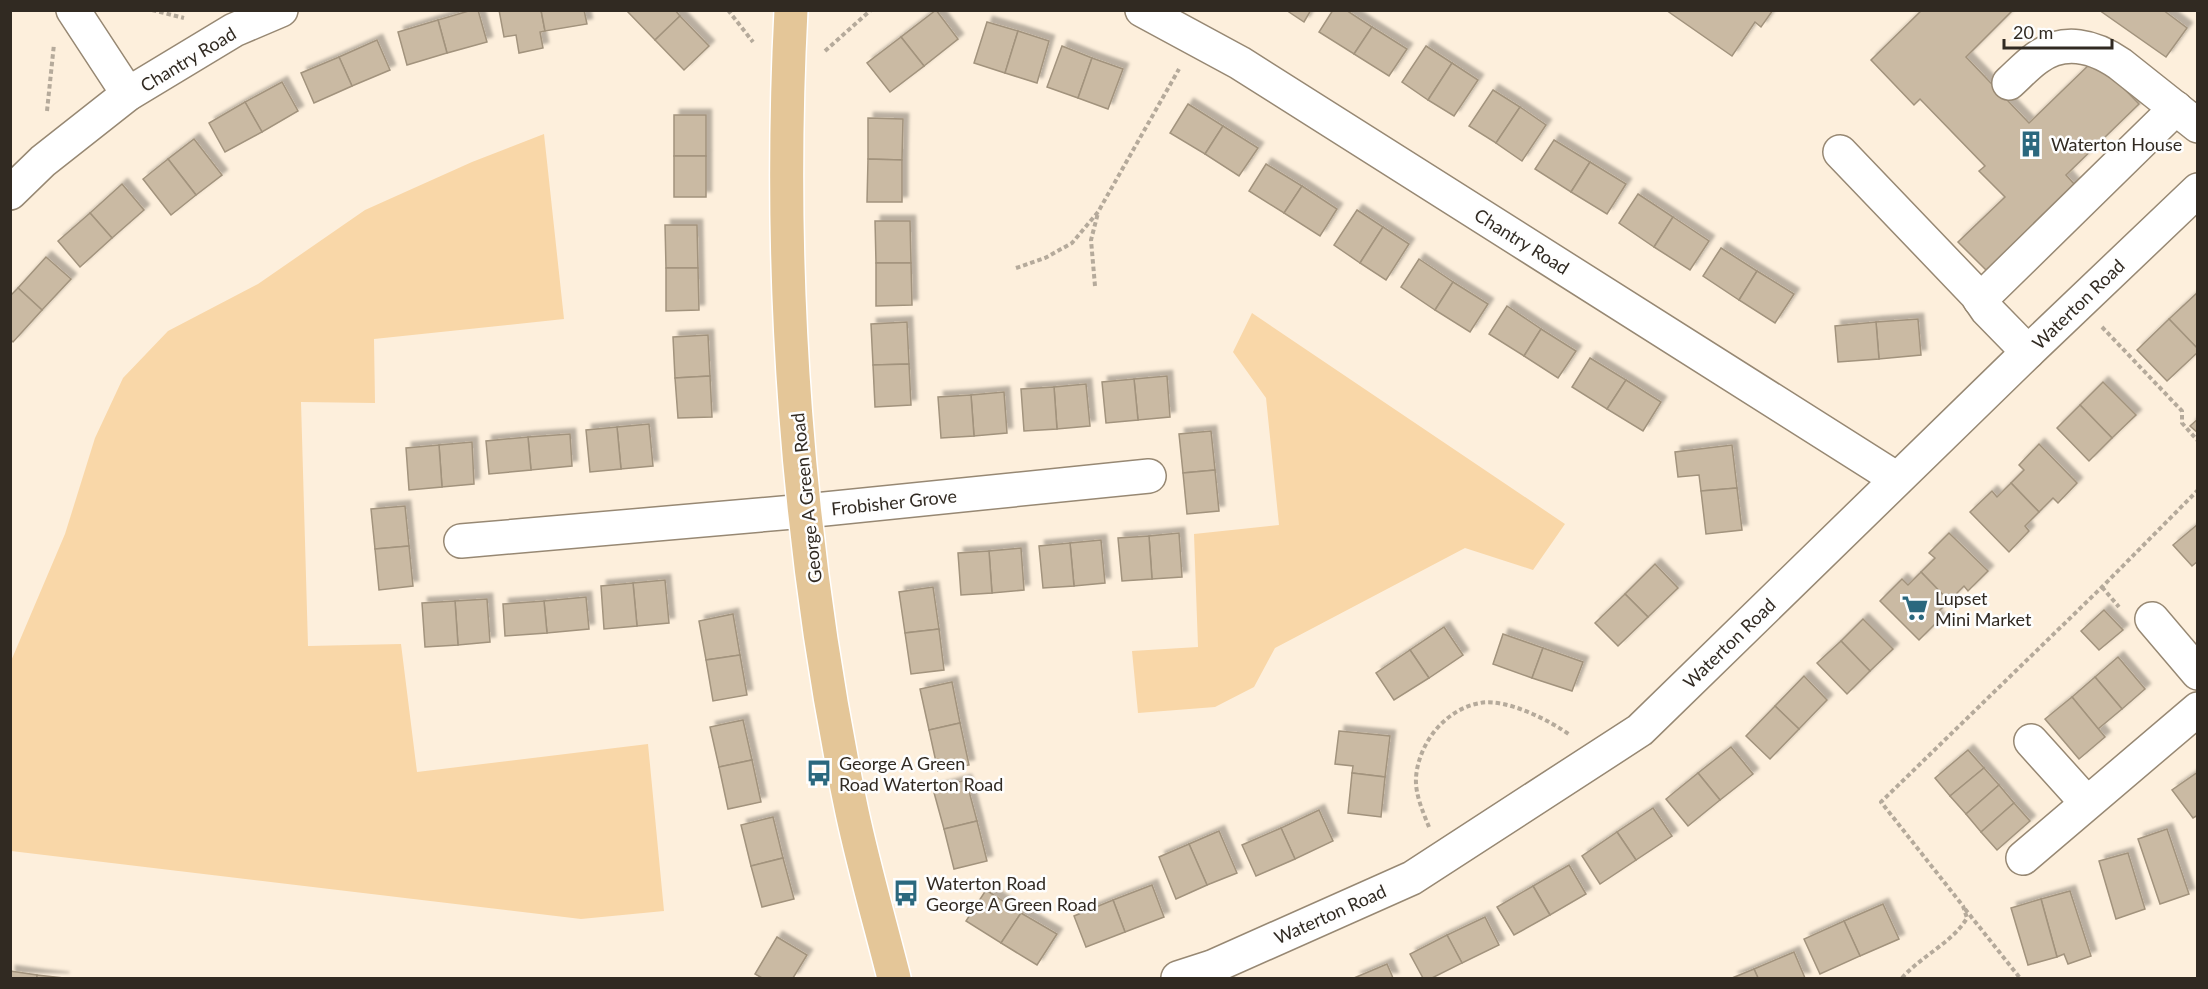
<svg xmlns="http://www.w3.org/2000/svg" width="2208" height="989" font-family="Lato,sans-serif">
	<style>
		.green { fill: #f9d7a8 }
		.building { fill: #cabaa3; stroke: #a2937d; stroke-width: 1.5; filter: url(#shadow) }
		.lines { fill: none; stroke-linecap: round; stroke-linejoin: round }
		.minor-casing { stroke: #978873; stroke-width: 36 }
		.major-casing { stroke: #fff; stroke-width: 36 }
		.path { stroke: #b5aa9b; stroke-width: 4; stroke-dasharray: 4.5 3; stroke-linecap: butt }
		.minor { stroke: #fff; stroke-width: 33 }
		.major { stroke: #e4c698; stroke-width: 33 }
		.labels { text-anchor: middle; dominant-baseline: central; stroke-width: 5; stroke-linejoin: round; paint-order: stroke }
		.street-label { font-size: 18px; fill: #312a22; stroke: #fefefe }
		.poi-label { font-size: 18px; fill: #312a22; stroke: #fefefe; text-anchor: start }
	</style>
	<defs>
		<filter id="shadow"><feDropShadow dx="5.5" dy="-5.5" stdDeviation="1.5" flood-color="#0004"/></filter>
	</defs>
	<rect width="100%" height="100%" fill="#fdefdc"/>
	<g class="green">
		<path d="M544 134 564 319 374 339 375 403 301 402 308 646 401 644 417 772 648 744 664 911 581 919 11 851V661L65 534 95 438 123 378 168 331 258 284 365 210 472 162Z"/>
		<path d="M1252 313 1565 524 1533 570 1465 548 1275 648 1254 687 1215 707 1138 713 1132 651 1198 647 1194 534 1279 525 1266 398 1233 352Z"/>
	</g>
	<g class="building">
		<path d="M472 10H478L487 42 447 53 438 20Z"/>
		<path d="M499 10H541L545 31 540 32 543 48 519 53 516 35 504 37Z"/>
		<path d="M541 10H584L587 24 545 31Z"/>
		<path d="M626 10H675L680 16 655 40Z"/>
		<path d="M936 10 958 39 924 66 901 37Z"/>
		<path d="M1286 10H1311L1304 22Z"/>
		<path d="M1333 10H1346L1372 27 1354 54 1319 32Z"/>
		<path d="M1666 10H1773L1761 27 1755 22 1732 56Z"/>
		<path d="M1922 10H2013L1966 57 2029 123 2095 59 2139 104 2066 175 2075 185 1987 271 1958 242 2005 197 1979 171 1985 166 1920 99 1914 105 1871 60Z"/>
		<path d="M2099 10H2163L2187 28 2166 57Z"/>
		<path d="M680 16 709 46 684 70 655 40Z"/>
		<path d="M438 20 447 53 407 65 398 32Z"/>
		<path d="M987 22 1018 31 1005 73 974 63Z"/>
		<path d="M1372 27 1407 49 1389 76 1354 54Z"/>
		<path d="M1018 31 1049 41 1037 83 1005 73Z"/>
		<path d="M901 37 924 66 890 92 867 63Z"/>
		<path d="M377 40 390 70 352 86 339 57Z"/>
		<path d="M1062 46 1092 58 1078 98 1047 87Z"/>
		<path d="M1426 46 1452 63 1428 100 1402 82Z"/>
		<path d="M339 57 352 86 314 103 301 73Z"/>
		<path d="M1092 58 1123 69 1108 109 1078 98Z"/>
		<path d="M1452 63 1478 80 1454 116 1428 100Z"/>
		<path d="M282 82 298 111 262 132 245 102Z"/>
		<path d="M1493 90 1520 107 1496 143 1469 126Z"/>
		<path d="M245 102 262 132 225 152 209 123Z"/>
		<path d="M1188 104 1223 126 1205 154 1170 133Z"/>
		<path d="M1520 107 1546 125 1522 161 1496 143Z"/>
		<rect x="674" y="115" width="32" height="41"/>
		<path d="M868 118 903 119 902 160 868 159Z"/>
		<path d="M1223 126 1258 148 1239 176 1205 154Z"/>
		<path d="M194 139 222 175 196 195 168 159Z"/>
		<path d="M1554 140 1590 162 1571 192 1535 169Z"/>
		<rect x="674" y="156" width="32" height="41"/>
		<path d="M168 159 196 195 171 215 143 179Z"/>
		<path d="M868 159 902 160V202H867Z"/>
		<path d="M1590 162 1626 184 1607 214 1571 192Z"/>
		<path d="M1266 164 1302 186 1284 213 1249 191Z"/>
		<path d="M122 184 144 210 112 238 90 213Z"/>
		<path d="M1302 186 1337 209 1320 236 1284 213Z"/>
		<path d="M1638 194 1673 217 1654 247 1619 223Z"/>
		<path d="M1357 210 1383 227 1360 263 1334 245Z"/>
		<path d="M90 213 112 238 80 267 58 241Z"/>
		<path d="M1673 217 1709 241 1690 270 1654 247Z"/>
		<path d="M875 221H910L911 263H876Z"/>
		<path d="M665 225H697L698 268H666Z"/>
		<path d="M1383 227 1409 244 1386 280 1360 263Z"/>
		<path d="M1721 248 1757 271 1739 300 1703 276Z"/>
		<path d="M46 257 71 279 42 310 18 288Z"/>
		<path d="M1419 259 1453 282 1435 310 1401 287Z"/>
		<path d="M876 263H911L912 305 876 306Z"/>
		<path d="M666 268H698L699 310 666 311Z"/>
		<path d="M1757 271 1794 294 1775 323 1739 300Z"/>
		<path d="M1453 282 1488 304 1470 332 1435 310Z"/>
		<path d="M18 288 42 310 13 342 10 339V296Z"/>
		<path d="M2198 292V349L2169 319Z"/>
		<path d="M1507 306 1541 329 1524 356 1489 334Z"/>
		<path d="M1918 319 1921 355 1879 359 1876 322Z"/>
		<path d="M2169 319 2198 349V352L2167 381 2137 350Z"/>
		<path d="M907 322 909 364 873 365 871 324Z"/>
		<path d="M1876 322 1879 359 1838 362 1835 326Z"/>
		<path d="M1541 329 1576 351 1558 378 1524 356Z"/>
		<path d="M708 335 710 376 675 378 673 337Z"/>
		<path d="M1590 358 1626 380 1607 409 1572 387Z"/>
		<path d="M909 364 911 405 875 407 873 365Z"/>
		<path d="M710 376 712 417 678 418 675 378Z"/>
		<path d="M1167 376 1170 417 1138 420 1134 379Z"/>
		<path d="M1134 379 1138 420 1106 423 1102 382Z"/>
		<path d="M1626 380 1661 402 1643 431 1607 409Z"/>
		<path d="M2103 382 2136 415 2112 438 2080 405Z"/>
		<path d="M1086 384 1090 426 1057 429 1054 387Z"/>
		<path d="M1054 387 1057 429 1024 431 1021 389Z"/>
		<path d="M1004 392 1007 433 974 436 971 395Z"/>
		<path d="M971 395 974 436 941 438 938 397Z"/>
		<path d="M2080 405 2112 438 2089 461 2057 428Z"/>
		<path d="M2198 419V433L2190 426Z"/>
		<path d="M649 424 653 466 621 469 617 427Z"/>
		<path d="M617 427 621 469 590 472 586 430Z"/>
		<path d="M1211 431 1215 470 1183 473 1179 434Z"/>
		<path d="M570 434 572 466 531 470 528 437Z"/>
		<path d="M528 437 531 470 489 474 486 441Z"/>
		<path d="M472 442 474 484 442 487 439 445Z"/>
		<path d="M2039 444 2077 483 2058 503 2053 498 2039 512 2011 483 2024 470 2019 465Z"/>
		<path d="M439 445 442 487 409 490 406 448Z"/>
		<path d="M1732 445 1737 488 1701 491 1699 475 1678 477 1675 452Z"/>
		<path d="M1215 470 1219 511 1187 514 1183 473Z"/>
		<path d="M2011 483 2039 512 2025 526 2029 531 2009 552 1970 512 1992 491 1997 497Z"/>
		<path d="M1737 488 1742 530 1706 534 1701 491Z"/>
		<path d="M405 506 409 546 375 549 371 509Z"/>
		<path d="M2198 524V561L2192 566 2173 545Z"/>
		<path d="M1179 533 1182 577 1152 579 1149 536Z"/>
		<path d="M1949 533 1988 571 1968 591 1964 586 1949 601 1921 572 1935 558 1929 553Z"/>
		<path d="M1149 536 1152 579 1122 581 1118 538Z"/>
		<path d="M1101 540 1105 583 1074 586 1070 543Z"/>
		<path d="M1070 543 1074 586 1043 588 1039 546Z"/>
		<path d="M409 546 413 586 379 590 375 549Z"/>
		<path d="M1021 548 1024 590 992 593 989 551Z"/>
		<path d="M989 551 992 593 961 595 958 553Z"/>
		<path d="M1655 564 1678 588 1648 617 1625 594Z"/>
		<path d="M1921 572 1949 601 1935 615 1940 619 1919 640 1880 601 1902 579 1908 585Z"/>
		<path d="M665 580 669 623 637 626 633 583Z"/>
		<path d="M633 583 637 626 604 629 601 586Z"/>
		<path d="M933 587 939 629 905 633 899 592Z"/>
		<path d="M1625 594 1648 617 1618 646 1595 623Z"/>
		<path d="M586 597 589 629 547 633 544 601Z"/>
		<path d="M487 599 490 642 458 645 455 601Z"/>
		<path d="M455 601 458 645 425 647 422 603Z"/>
		<path d="M544 601 547 633 505 636 503 604Z"/>
		<path d="M2104 610 2123 630 2099 650 2081 631Z"/>
		<path d="M733 614 740 655 706 660 699 621Z"/>
		<path d="M1863 619 1893 649 1870 671 1841 641Z"/>
		<path d="M1444 627 1463 655 1429 678 1410 650Z"/>
		<path d="M939 629 944 670 911 674 905 633Z"/>
		<path d="M1503 634 1543 648 1532 678 1493 664Z"/>
		<path d="M1841 641 1870 671 1847 694 1817 663Z"/>
		<path d="M1543 648 1583 662 1572 691 1532 678Z"/>
		<path d="M1410 650 1429 678 1394 700 1376 673Z"/>
		<path d="M740 655 747 695 713 701 706 660Z"/>
		<path d="M2118 657 2145 689 2122 709 2095 677Z"/>
		<path d="M1804 676 1827 700 1799 729 1775 706Z"/>
		<path d="M2095 677 2122 709 2098 729 2072 697Z"/>
		<path d="M952 682 960 723 929 730 920 689Z"/>
		<path d="M2072 697 2105 737 2079 759 2045 719Z"/>
		<path d="M1775 706 1799 729 1770 759 1746 736Z"/>
		<path d="M743 720 752 760 719 767 710 727Z"/>
		<path d="M960 723 969 765 938 771 929 730Z"/>
		<path d="M1339 731 1390 736 1385 777 1352 773 1353 766 1335 764Z"/>
		<path d="M1731 747 1753 774 1720 800 1698 773Z"/>
		<path d="M1968 750 1984 768 1950 796 1935 778Z"/>
		<path d="M752 760 761 802 728 809 719 767Z"/>
		<path d="M1984 768 1999 785 1966 814 1950 796Z"/>
		<path d="M2198 772V815L2193 818 2172 790Z"/>
		<path d="M1352 773 1385 777 1381 817 1348 813Z"/>
		<path d="M1698 773 1720 800 1688 826 1666 799Z"/>
		<path d="M966 780 977 821 944 829 933 789Z"/>
		<path d="M1999 785 2014 803 1981 832 1966 814Z"/>
		<path d="M2014 803 2030 821 1997 850 1981 832Z"/>
		<path d="M1653 808 1672 836 1636 860 1617 832Z"/>
		<path d="M1319 810 1333 841 1295 859 1281 828Z"/>
		<path d="M773 817 783 858 751 866 741 825Z"/>
		<path d="M977 821 987 861 954 869 944 829Z"/>
		<path d="M1281 828 1295 859 1256 876 1242 845Z"/>
		<path d="M2167 829 2189 894 2160 904 2138 839Z"/>
		<path d="M1219 831 1237 873 1207 885 1189 844Z"/>
		<path d="M1617 832 1636 860 1600 884 1582 856Z"/>
		<path d="M1189 844 1207 885 1176 899 1159 857Z"/>
		<path d="M2128 853 2145 909 2116 919 2099 861Z"/>
		<path d="M783 858 794 899 762 907 751 866Z"/>
		<path d="M1569 865 1586 894 1550 915 1533 886Z"/>
		<path d="M1152 885 1164 917 1125 932 1113 900Z"/>
		<path d="M1533 886 1550 915 1514 935 1497 907Z"/>
		<path d="M986 890 1021 913 1001 943 966 921Z"/>
		<path d="M2070 891 2091 956 2068 964 2064 954 2057 957 2041 899Z"/>
		<path d="M2041 899 2057 957 2028 965 2011 908Z"/>
		<path d="M1113 900 1125 932 1086 947 1074 916Z"/>
		<path d="M1883 904 1899 939 1860 956 1844 921Z"/>
		<path d="M1021 913 1057 934 1037 965 1001 943Z"/>
		<path d="M1485 917 1499 945 1462 963 1447 935Z"/>
		<path d="M1844 921 1860 956 1820 974 1804 939Z"/>
		<path d="M1447 935 1462 963 1432 978H1423L1410 954Z"/>
		<path d="M777 937 807 955 793 978H762L755 974Z"/>
		<path d="M1794 952 1805 978H1758L1754 969Z"/>
		<path d="M1387 964 1393 978H1354Z"/>
		<path d="M1754 969 1758 978H1732Z"/>
		<path d="M10 971 37 975V978H10Z"/>
		<path d="M37 975 64 978H37Z"/>
	</g>
	<g class="lines">
		<g class="minor-casing">
			<g id="minor">
				<path d="M73 10 128 94"/>
				<path d="M1142 10 1240 63 1897 479"/>
				<path d="M2009 83C2018 75 2027 65 2037 58 2064 38 2094 46 2120 64L2198 126"/>
				<path d="M1840 152 1976 294 1987 310 2028 352"/>
				<path d="M10 193 43 161 128 94 234 30 281 10"/>
				<path d="M1980 300 2176 108"/>
				<path d="M461 541 805 511 1149 476"/>
				<path d="M2152 619 2198 673"/>
				<path d="M2031 741 2086 802"/>
				<path d="M2023 858 2198 709"/>
				<path d="M1178 978 1212 967 1412 878 1640 730 2028 352 2198 190"/>
			</g>
		</g>
		<g class="major-casing">
			<path id="major" d="M791 10C777 276 797 551 852 812 864 868 880 923 894 978"/>
		</g>
		<g class="path">
			<path d="M152 10 184 18"/>
			<path d="M728 10 753 42"/>
			<path d="M825 51 871 10"/>
			<path d="M47 111 54 44"/>
			<path d="M1016 268 1045 258 1072 243 1098 212 1179 69"/>
			<path d="M1095 286 1091 240 1098 213"/>
			<path d="M2102 327 2182 411V423L2198 441"/>
			<path d="M2102 587 2119 607"/>
			<path d="M1429 827C1423 812 1415 794 1416 778 1418 744 1445 709 1480 703 1506 698 1549 720 1570 735"/>
			<path d="M1965 909 2020 978"/>
			<path d="M1902 978C1921 956 1952 943 1967 918L1963 906 1881 802 2102 587 2198 490"/>
		</g>
		<use href="#minor" class="minor"/>
		<use href="#major" class="major"/>
	</g>
	<defs>
		<g id="building-bare" transform="scale(2.07)"><path d="M-4-6H4V6H1V3H-1V6H-4ZM-2.5-4.3h1.7v1.8h-1.7ZM.8-4.3h1.7v1.8H.8ZM-2.5-1h1.7V.8h-1.7ZM.8-1h1.7V.8H.8Z" fill="#2b687e" stroke="#fefefe" stroke-width="2.5" paint-order="stroke"/></g>
		<g id="supermarket-bare" transform="scale(2.07)"><path d="M-6-5.5h2.5l.6 2H6L4.5 2H-2.5L-4.4-4H-6ZM-1.5 3.2a1.3 1.3 0 1 0 .1 0ZM3 3.2a1.3 1.3 0 1 0 .1 0Z" fill="#2b687e" stroke="#fefefe" stroke-width="2.5" paint-order="stroke"/></g>
		<g id="bus-bare" transform="scale(2.07)"><path d="M-5-6H5V4H4V6H2V4H-2V6H-4V4H-5ZM-3.5-4V0h7V-4ZM-3.5 1.2v1.5H-2V1.2ZM2 1.2v1.5H3.5V1.2Z" fill="#2b687e" stroke="#fefefe" stroke-width="2.5" paint-order="stroke"/></g>
	</defs>
	<g fill-rule="evenodd">
		<use href="#building-bare" x="2031" y="144"/>
		<use href="#supermarket-bare" x="1915" y="608"/>
		<use href="#bus-bare" x="819" y="773"/>
		<use href="#bus-bare" x="906" y="893"/>
	</g>
	<g class="labels">
		<g class="street-label">
			<text transform="translate(188 59) rotate(-31)">Chantry Road</text>
			<text transform="translate(1522 241) rotate(32)">Chantry Road</text>
			<text transform="translate(2078 304) rotate(-44)">Waterton Road</text>
			<text transform="translate(806 498) rotate(-96)">George A Green Road</text>
			<text transform="translate(894 502) rotate(-6)">Frobisher Grove</text>
			<text transform="translate(1729 643) rotate(-44)">Waterton Road</text>
			<text transform="translate(1330 914) rotate(-24)">Waterton Road</text>
		</g>
		<g class="poi-label">
			<text x="2051" y="144">Waterton House</text>
			<text x="1935" y="598">Lupset<tspan x="1935" dy="21">Mini Market</tspan></text>
			<text x="839" y="763">George A Green<tspan x="839" dy="21">Road Waterton Road</tspan></text>
			<text x="926" y="883">Waterton Road<tspan x="926" dy="21">George A Green Road</tspan></text>
		</g>
	</g>
	<rect width="2208" height="989" fill="none" stroke="#312a22" stroke-width="24"/>
	<path d="M2004 39v9h108v-9" fill="none" stroke="#312a22" stroke-width="3"/>
	<text x="2013" y="39" font-size="18" fill="#312a22" stroke="#fefefe" stroke-width="4.5" paint-order="stroke">20 m</text>
</svg>
